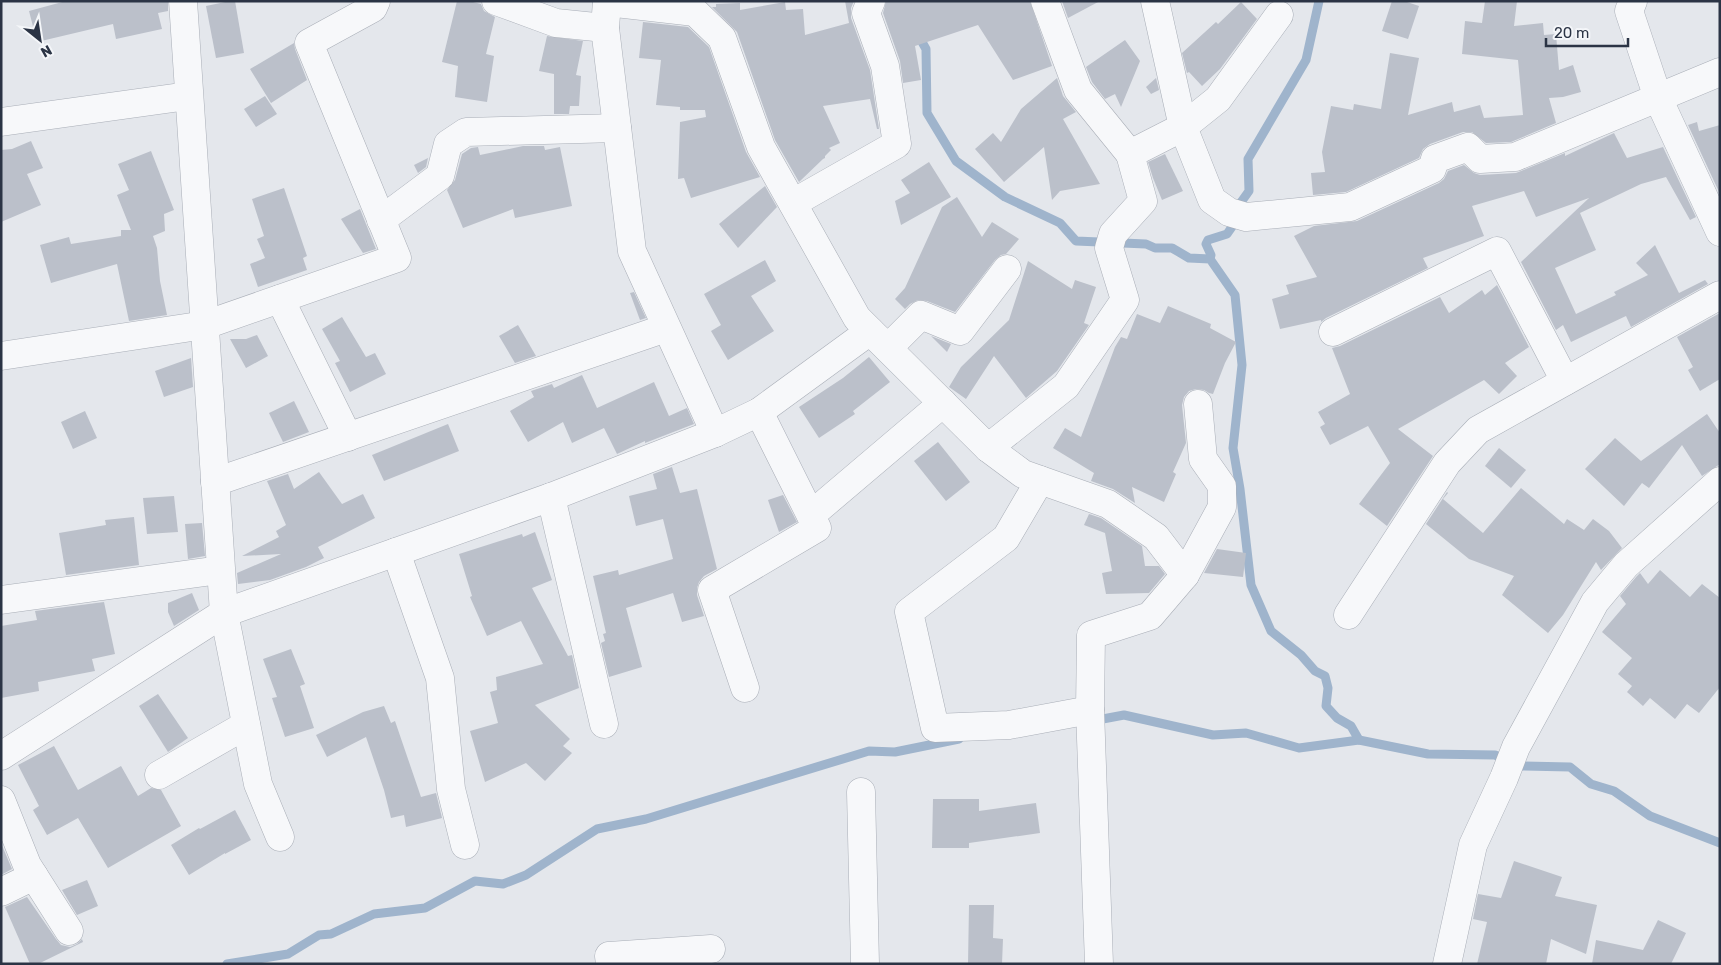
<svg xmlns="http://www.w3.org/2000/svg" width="1721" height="965" font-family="Rubik,sans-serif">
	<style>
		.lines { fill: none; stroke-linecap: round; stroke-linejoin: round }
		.stream { stroke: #9fb4cc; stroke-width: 9 }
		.building { fill: #bbc0ca }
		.minor-casing { stroke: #a9aeb7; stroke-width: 29 }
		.minor { stroke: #f7f8fa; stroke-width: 28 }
	</style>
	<rect width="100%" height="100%" fill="#e4e7ec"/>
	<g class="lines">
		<g class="stream">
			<path d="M918 35 926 49 927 113 956 161 1005 197 1060 223 1076 241 1146 244 1155 248H1172L1189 258 1210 259 1235 295 1242 365 1233 448 1240 489 1251 585 1271 631 1301 655 1315 671 1325 676 1328 688 1326 706 1337 718 1351 726 1359 740"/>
			<path d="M1210 259 1211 255 1206 244 1208 240 1227 234 1234 224 1239 205 1249 191 1248 159 1306 60 1319 1"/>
			<path d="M1092 721 1124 715 1213 735 1246 733 1299 748 1359 740 1428 754 1495 755 1521 766 1570 767 1591 784 1614 791 1650 816 1720 843"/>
			<path d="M227 964 288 954 319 935 331 934 374 914 425 908 475 881 503 884 526 875 597 829 646 819 869 751 895 752 959 739"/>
		</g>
	</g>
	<g class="building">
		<path d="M66 1H168V11L158 13 162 29 116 39 113 24 37 42 29 11Z"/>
		<path d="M230 1H235L244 53 216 58 206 6Z"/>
		<path d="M457 1H469L481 4 484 11 495 17 486 54 494 56 487 102 455 97 458 66 442 62Z"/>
		<path d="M845 1H854L851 8V18L870 70 879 129H877L870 99 823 106 840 143 829 148 831 150 825 156V158L823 159 799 182 775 140 737 32 712 7H716V4L740 3V10L785 2 786 10 803 9 805 35 849 23Z"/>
		<path d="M886 1H1030L1052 66 1013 80 978 25 915 46 921 80 903 83 900 61 883 13Z"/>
		<path d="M1062 1H1100L1068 18Z"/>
		<path d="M1392 1H1404L1419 6 1408 39 1382 31Z"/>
		<path d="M1485 1H1517L1514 26 1543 23 1544 35 1556 34 1559 70 1573 65 1581 92 1563 97 1549 98 1556 123 1511 142 1486 143 1472 132H1463L1430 144 1423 149 1419 158 1346 192 1313 195 1311 173 1325 172 1322 152 1331 106 1353 110 1354 104 1381 109 1390 53 1419 58 1408 115 1452 102 1454 112 1480 105 1484 118 1523 115 1518 60 1462 54 1465 21 1482 23Z"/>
		<path d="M1241 2 1257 19 1220 69 1202 86 1189 72 1187 73 1182 53 1216 22 1218 24Z"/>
		<path d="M643 22 688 27 709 47 746 152 760 177 691 198 684 178 678 179 680 122 706 117 705 110H680V107L656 105 661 60 639 58Z"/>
		<path d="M547 36 583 41 576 75 581 76 579 106H570L569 114H554V74L539 71Z"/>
		<path d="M1125 40 1140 61 1121 107 1115 94 1105 99 1092 82 1086 67Z"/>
		<path d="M294 43 295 49 307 80 271 103 250 69Z"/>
		<path d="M1057 78 1063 96 1076 112 1063 119 1100 184 1060 191 1052 200 1044 147 1004 182 975 149 993 133 1001 142 1021 109Z"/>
		<path d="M1156 78 1159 90 1151 94 1146 87Z"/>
		<path d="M265 96 277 114 256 127 244 109Z"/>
		<path d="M1697 122 1699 131 1720 125V194L1688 125Z"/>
		<path d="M1614 133 1627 158 1663 147 1696 217 1690 220 1666 177 1641 184 1580 213 1596 250 1555 268 1576 314 1616 295 1614 292 1648 275 1636 263 1655 245 1679 293 1705 280 1708 284 1631 327 1626 316 1571 342 1563 325 1556 330 1521 262 1589 198 1536 217 1524 191 1472 206 1484 236 1423 258 1428 268 1326 318 1321 322V320L1280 329 1272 299 1289 294 1286 285 1317 277 1294 236 1314 226 1357 221 1439 183 1444 179 1448 171 1464 165 1474 173 1480 175 1516 173 1565 153V156Z"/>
		<path d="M31 141 43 168 27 174 41 205 1 222V150L12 149Z"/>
		<path d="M523 146H544L545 150 560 147 572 206 515 218 513 209 463 228 447 190 455 180 462 154 471 148 478 147 480 155Z"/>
		<path d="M151 151 174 210 164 214 165 231 153 236 157 248 160 281 167 315 129 321 117 264 51 283 40 245 69 237 71 244 121 236V230H131L117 195 129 190 118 164Z"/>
		<path d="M1165 154 1183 191 1162 200 1153 178 1148 162Z"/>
		<path d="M428 158 426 167 418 173 414 165Z"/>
		<path d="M929 162 951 197 901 225 895 201 910 193 901 180Z"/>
		<path d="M765 186 777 207 738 248 719 224Z"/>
		<path d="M284 188 307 256 303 258 307 270 258 287 250 264 265 258 257 239 264 236 252 199Z"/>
		<path d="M957 197 982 237 992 222 1019 239 1006 254 1001 255 995 260 955 312 927 301 918 300 910 304 905 309 895 299 905 288 942 207Z"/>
		<path d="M360 209 376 249 363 253 341 219Z"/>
		<path d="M765 260 776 281 751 296 774 331 728 360 711 331 721 325 704 294Z"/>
		<path d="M1028 261 1072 289 1075 280 1096 287 1084 323 1089 325 1057 371 1026 398 994 356 966 399 949 387 961 367 1009 320Z"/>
		<path d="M1497 285 1529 347 1505 363 1517 376 1499 394 1484 380 1398 429 1433 456 1387 526 1359 504 1390 463 1368 426 1330 445 1320 427 1325 424 1318 412 1350 394 1332 348 1340 346 1440 297 1449 313 1482 290 1485 295Z"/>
		<path d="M634 292 646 318 640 320 630 293Z"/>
		<path d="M1168 306 1211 324 1210 328 1236 342 1225 363 1213 394 1209 393 1204 390 1196 389 1189 391 1184 397 1182 405 1186 443 1173 472 1176 474 1164 502 1132 487 1135 503 1113 489 1091 481 1094 473 1053 448 1065 428 1081 437 1115 347 1121 337 1127 339 1137 314 1160 323Z"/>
		<path d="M1720 313V379L1700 391 1688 370 1693 367 1677 337Z"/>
		<path d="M342 317 366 357 375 353 386 374 350 392 335 363 340 361 322 329Z"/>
		<path d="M518 325 536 356 515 363 499 336Z"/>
		<path d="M257 335 268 356 246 368 230 339H246Z"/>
		<path d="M931 336 951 344 947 352Z"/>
		<path d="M869 357 890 382 853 411 855 414 819 438 799 407 843 378Z"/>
		<path d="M191 358 193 387 164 397 155 371Z"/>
		<path d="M582 375 597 408 654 382 669 416 687 408 694 424 645 443V441L617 454 604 428 572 443 563 422 528 442 510 411 534 397 531 391 552 384 554 388Z"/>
		<path d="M294 401 309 432 283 442 269 413Z"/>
		<path d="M85 411 97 438 73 449 61 422Z"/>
		<path d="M1707 414 1720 433V464L1702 476 1682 445 1649 488 1642 483 1624 506 1585 469 1615 438 1641 461Z"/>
		<path d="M448 424 459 451 384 481 372 455Z"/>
		<path d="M938 442 970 482 946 501 914 461Z"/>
		<path d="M1499 448 1526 470 1511 488 1485 466Z"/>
		<path d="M672 467 680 493 697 489 717 569 704 576 699 582 697 588V595L704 616 682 622 673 593 626 608 642 667 609 677 601 643 605 641 603 634 606 633 593 576 618 570 619 575 673 559 663 519 636 526 629 496 657 489 653 474Z"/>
		<path d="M319 472 342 504 363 494 375 518 318 547 324 558 306 567 270 580 238 584 237 573 281 554 242 556 279 537 276 531 286 525 267 481 288 474 294 489Z"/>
		<path d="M1521 488 1564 524 1567 519 1584 530 1593 519 1609 531 1622 548 1601 570 1596 562 1563 615 1548 633 1502 595 1514 576 1469 559 1426 524 1447 492 1448 493 1443 499 1483 533Z"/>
		<path d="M783 495 797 522 779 532 768 500Z"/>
		<path d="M174 496 178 532 147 534 143 498Z"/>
		<path d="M1089 514 1101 518 1142 546 1145 566H1159L1165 574 1149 593 1106 594 1102 573 1112 571 1105 533 1084 525Z"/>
		<path d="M134 517 139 565 66 575 59 533 106 525 105 520Z"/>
		<path d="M202 523 205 556 188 559 185 524Z"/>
		<path d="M535 532 552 580 532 588 568 656 572 655 579 688 535 705 570 739 563 746 572 753 545 781 526 763 485 782 470 731 498 723 490 692 497 690 496 677 543 664 521 621 487 636 470 597 472 596 459 554 522 534 523 537Z"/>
		<path d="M1217 549 1246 553 1243 577 1204 573Z"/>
		<path d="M1660 570 1690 597 1702 584 1720 598V687L1699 713 1687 704 1675 719 1650 698 1643 706 1627 692 1632 686 1618 674 1632 658 1602 632 1626 604 1620 596 1637 576 1640 573 1648 584Z"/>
		<path d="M192 593 199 610 174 626 168 612V603Z"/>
		<path d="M104 602 115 654 92 659 95 671 38 682 39 691 1 698V626L37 620 35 611Z"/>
		<path d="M291 649 305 684 300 686 314 728 285 737 272 698 277 697 263 659Z"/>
		<path d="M158 694 188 738 168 752 139 706Z"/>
		<path d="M384 706 391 723 395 721 421 797 436 793 442 818 406 827 404 815 391 818 384 790 366 737 327 757 316 735 363 712Z"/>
		<path d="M54 746 78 790 121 766 138 796 151 788 161 790 181 826 108 868 78 818 47 835 33 810 39 806 18 765Z"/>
		<path d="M933 799H979V811L1036 803 1040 833 969 843V848H932Z"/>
		<path d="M235 810 251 840 225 854V853L189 875 171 845 199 828 200 829Z"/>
		<path d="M1 843 12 869 1 875Z"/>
		<path d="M1514 861 1562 877 1555 896 1597 905 1586 954 1551 939 1546 964H1477L1487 922 1473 919 1478 894 1501 898Z"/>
		<path d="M87 880 98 906 77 915 62 890Z"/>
		<path d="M27 897 56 939 61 945 70 947 77 944 82 939 83 942 38 964H30L5 907Z"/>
		<path d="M969 905H994L993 938 1003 939 1002 964H968Z"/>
		<path d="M1658 920 1686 933 1671 964H1592L1596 940 1643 950Z"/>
	</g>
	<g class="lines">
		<g class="minor-casing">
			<g id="minor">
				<path d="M183 1 224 613 258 784 280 837"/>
				<path d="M496 1 556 23 605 28"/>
				<path d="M607 1 605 28 632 251 715 433"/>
				<path d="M1045 1 1078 90 1130 154"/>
				<path d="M1155 1 1183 127 1212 200 1229 212 1246 217 1350 207 1432 169 1435 159 1468 147 1480 159 1515 157 1720 72"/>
				<path d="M1633 1 1629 11 1658 98 1720 232"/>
				<path d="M607 2 695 12 722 38 761 147 857 318 988 448 1023 474 1108 504 1156 537 1185 575"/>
				<path d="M1 122 188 96"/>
				<path d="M793 203 897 144 885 66 866 13 871 1"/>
				<path d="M381 220 440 176 448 144 466 132 617 128"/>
				<path d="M280 299 348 437"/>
				<path d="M1333 332 1497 251 1565 381"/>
				<path d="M888 348 921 315 960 331 1007 269"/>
				<path d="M1 356 205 325 397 258 309 43 373 8 376 1"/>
				<path d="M988 448 1066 386 1125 300 1109 248 1113 234 1143 201 1130 154 1183 127 1218 99 1279 15"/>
				<path d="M1040 480 1006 538 909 612 935 728 1009 725 1090 710"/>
				<path d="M215 482 666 328"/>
				<path d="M551 497 604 724"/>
				<path d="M811 515 943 403"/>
				<path d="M396 552 440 678 451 789 465 845"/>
				<path d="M1 600 220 570"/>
				<path d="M1348 615 1447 463 1478 430 1720 295"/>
				<path d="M745 688 712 590 817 528 759 412"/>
				<path d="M1 756 224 613 551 497 715 433 759 412 870 331"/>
				<path d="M159 775 246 725"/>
				<path d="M861 792 865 964"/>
				<path d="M1 800 27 865 69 931"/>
				<path d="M1 892 34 876"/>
				<path d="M610 964 609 956 711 949"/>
				<path d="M1099 964 1090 710 1091 635 1150 616 1185 575 1222 507V486L1203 459 1198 404"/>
				<path d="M1447 964 1473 845 1504 778 1516 747 1595 602 1626 565 1720 481"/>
			</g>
		</g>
		<use href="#minor" class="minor"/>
	</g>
	<rect width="1721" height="965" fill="none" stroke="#2b3445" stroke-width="5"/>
	<g transform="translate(40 40) rotate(150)" stroke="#f4f6f9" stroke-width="4" paint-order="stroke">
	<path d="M0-4L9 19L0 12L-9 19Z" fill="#2b3445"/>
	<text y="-8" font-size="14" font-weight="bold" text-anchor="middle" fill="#2b3445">N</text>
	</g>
	<path d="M1546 38v8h82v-8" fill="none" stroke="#2b3445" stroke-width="2.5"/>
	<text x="1554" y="38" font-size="15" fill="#2b3445" stroke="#f4f6f9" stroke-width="4" paint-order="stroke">20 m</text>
</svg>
